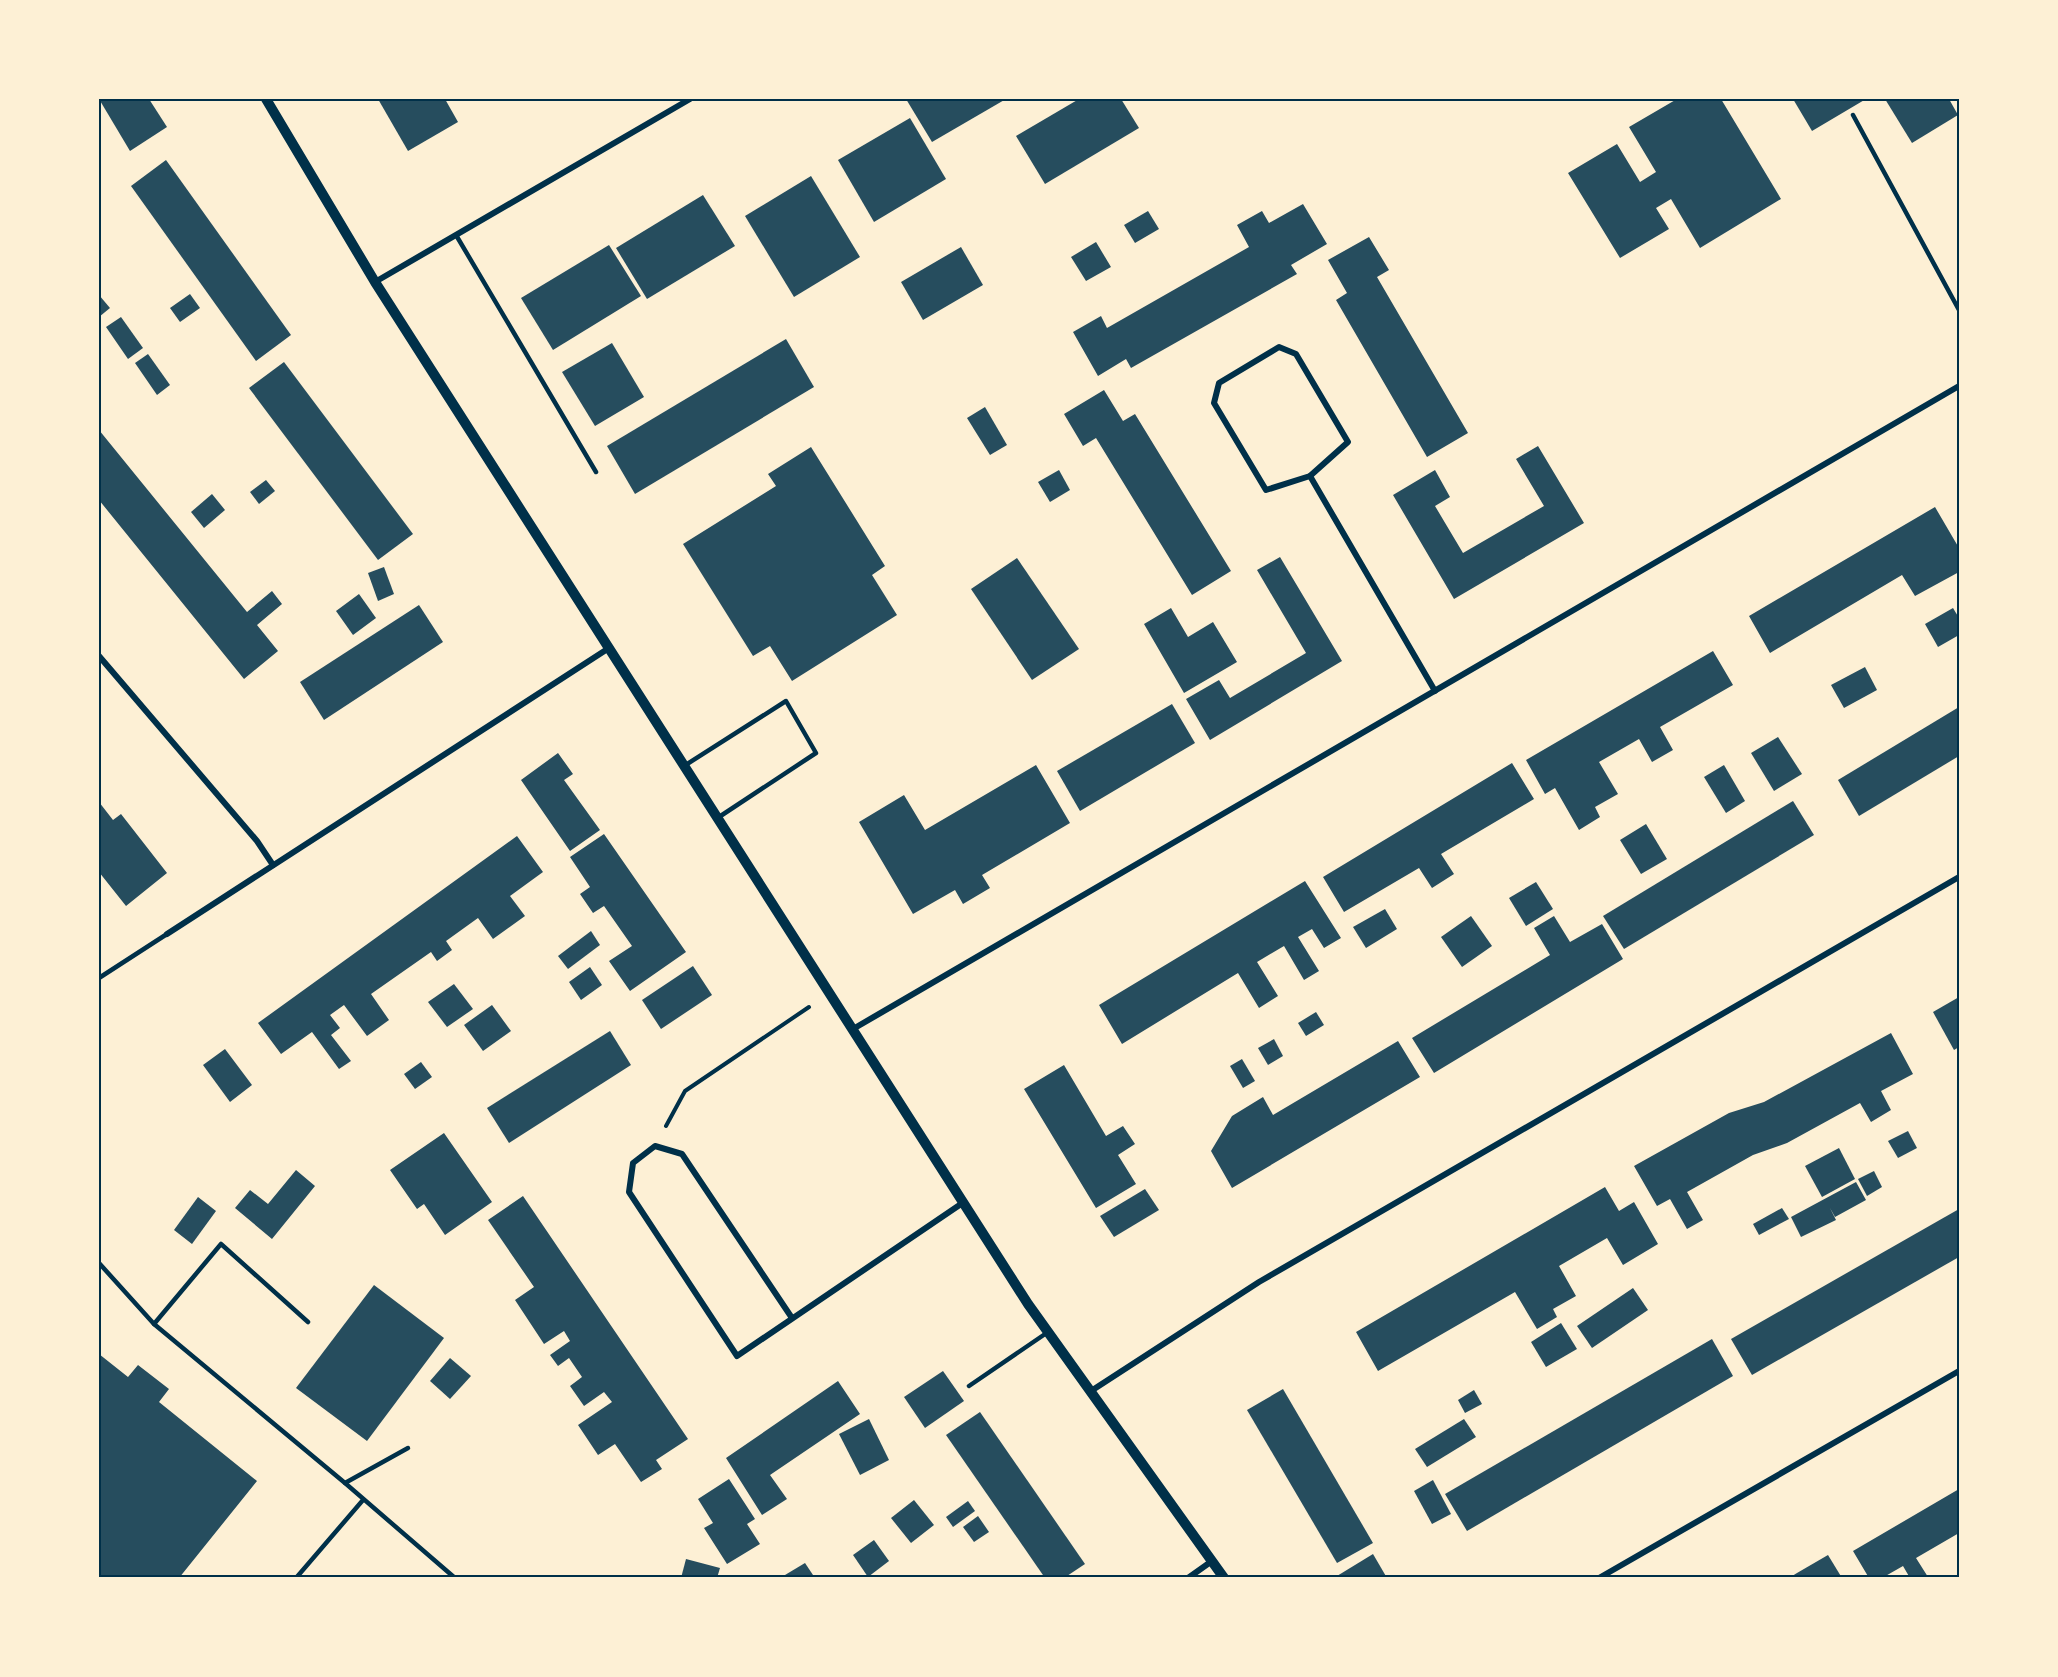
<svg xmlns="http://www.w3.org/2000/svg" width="2058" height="1677" font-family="'Golos Text',sans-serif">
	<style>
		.building { fill: #264d5e }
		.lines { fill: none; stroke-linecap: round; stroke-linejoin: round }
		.path { stroke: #003049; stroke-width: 4 }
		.service { stroke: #003049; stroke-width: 4.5 }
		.minor { stroke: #003049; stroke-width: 6 }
		.tertiary { stroke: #003049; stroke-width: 10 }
		.neatline { fill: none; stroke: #003049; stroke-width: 2 }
	</style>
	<rect width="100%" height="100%" fill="#fdf0d5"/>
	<g class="building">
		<path d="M99 99H149L167 127 130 151Z"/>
		<path d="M378 99H445L458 122 408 151Z"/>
		<path d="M906 99H1006L932 142Z"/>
		<path d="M1079 99H1121L1139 128 1045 184 1016 136Z"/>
		<path d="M1677 99H1721L1781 199 1700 248 1671 199 1656 208 1669 229 1620 258 1568 173 1617 144 1640 182 1656 172 1629 127Z"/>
		<path d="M1793 99H1866L1812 131Z"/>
		<path d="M1885 99H1949L1958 115 1912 143Z"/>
		<path d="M910 118 946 179 874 222 838 160Z"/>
		<path d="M166 160 291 335 256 361 131 186Z"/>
		<path d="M811 176 860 257 794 297 745 216Z"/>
		<path d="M703 195 735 246 647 299 616 248Z"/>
		<path d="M1303 204 1327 244 1291 265 1297 274 1131 368 1126 359 1098 376 1073 332 1101 316 1107 328 1249 247 1237 225 1262 211 1269 223Z"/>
		<path d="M1148 211 1159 229 1135 243 1124 225Z"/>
		<path d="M1369 237 1389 270 1377 277 1468 433 1427 457 1336 300 1347 293 1328 260Z"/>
		<path d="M1096 242 1111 267 1086 281 1071 257Z"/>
		<path d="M609 245 641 296 553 350 521 298Z"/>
		<path d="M961 247 983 285 923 320 901 282Z"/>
		<path d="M190 294 200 308 180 322 170 308Z"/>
		<path d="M99 295 110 308 99 317Z"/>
		<path d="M121 317 143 348 128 359 106 327Z"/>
		<path d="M786 339 814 387 635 494 607 446Z"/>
		<path d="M612 343 644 397 595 426 562 372Z"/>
		<path d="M148 354 170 385 157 395 135 363Z"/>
		<path d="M284 362 413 534 378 560 249 388Z"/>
		<path d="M1104 390 1123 421 1135 414 1231 571 1192 595 1096 438 1083 446 1064 414Z"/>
		<path d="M985 407 1007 445 990 455 967 418Z"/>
		<path d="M99 430 247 612 272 591 282 604 257 625 278 651 244 679 99 500Z"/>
		<path d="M1538 446 1584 523 1454 599 1393 495 1435 470 1450 497 1435 506 1463 553 1544 506 1516 459Z"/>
		<path d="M811 447 885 566 872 575 897 615 792 681 770 646 753 656 683 544 776 486 768 474Z"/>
		<path d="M1059 470 1070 490 1050 502 1038 482Z"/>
		<path d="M266 480 275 491 259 504 250 492Z"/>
		<path d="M212 494 225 510 204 528 191 512Z"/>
		<path d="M1935 507 1959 548V572L1915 596 1902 575 1770 653 1749 616Z"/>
		<path d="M1280 557 1342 661 1210 740 1186 699 1219 680 1230 698 1306 653 1257 570Z"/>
		<path d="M1017 558 1079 649 1032 680 971 589Z"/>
		<path d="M384 567 394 594 378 601 368 573Z"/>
		<path d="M359 594 376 618 353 635 336 611Z"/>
		<path d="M419 605 443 642 324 720 300 682Z"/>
		<path d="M1171 608 1188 637 1213 622 1237 662 1184 693 1144 624Z"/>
		<path d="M1953 608 1959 618V635L1938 647 1925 624Z"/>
		<path d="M1713 651 1733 685 1660 727 1673 750 1652 762 1639 739 1599 762 1618 794 1595 807 1600 817 1579 830 1555 788 1545 794 1526 760Z"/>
		<path d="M1865 667 1877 690 1844 708 1831 685Z"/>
		<path d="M1172 704 1195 743 1080 811 1057 771Z"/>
		<path d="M1959 707V756L1859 816 1838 780Z"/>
		<path d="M1778 737 1802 774 1774 791 1751 753Z"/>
		<path d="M558 753 573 774 564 780 600 830 570 851 521 780Z"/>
		<path d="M1512 763 1534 799 1441 854 1454 874 1432 888 1419 868 1344 912 1323 877Z"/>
		<path d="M1036 765 1070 823 982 875 990 888 963 904 955 890 913 914 859 822 904 795 925 830Z"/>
		<path d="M1724 765 1745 801 1726 813 1704 777Z"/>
		<path d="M1793 801 1814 835 1624 949 1603 916Z"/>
		<path d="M99 802 113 820 121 814 167 873 126 906 99 872Z"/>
		<path d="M1646 824 1667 859 1641 874 1620 840Z"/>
		<path d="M604 834 686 952 630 991 609 961 632 946 604 906 593 913 580 894 590 887 570 857Z"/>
		<path d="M517 836 543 872 510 896 525 916 493 939 478 918 446 941 452 950 437 961 431 952 371 994 389 1020 367 1036 344 1005 330 1015 340 1028 331 1035 351 1061 339 1069 312 1032 281 1054 258 1023Z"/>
		<path d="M1305 881 1341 938 1324 948 1312 929 1298 937 1319 971 1304 980 1284 946 1257 962 1278 996 1259 1008 1238 973 1122 1044 1099 1005Z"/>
		<path d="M1536 882 1553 909 1526 926 1509 898Z"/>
		<path d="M1385 909 1397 929 1366 948 1353 927Z"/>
		<path d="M1471 916 1492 946 1462 967 1441 937Z"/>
		<path d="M1554 916 1570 942 1602 924 1623 959 1434 1073 1412 1038 1550 955 1534 928Z"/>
		<path d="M591 931 600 945 568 969 558 956Z"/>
		<path d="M693 966 712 995 661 1029 642 1000Z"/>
		<path d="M590 967 602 985 581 1000 569 982Z"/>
		<path d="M454 984 473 1009 447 1027 428 1002Z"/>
		<path d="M1959 997V1047L1954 1050 1933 1012Z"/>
		<path d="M492 1005 511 1031 483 1051 464 1025Z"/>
		<path d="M1316 1012 1324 1025 1306 1036 1298 1023Z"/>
		<path d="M610 1031 631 1065 509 1143 487 1108Z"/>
		<path d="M1891 1033 1913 1074 1881 1091 1891 1110 1871 1122 1860 1103 1787 1143 1753 1155 1687 1192 1703 1220 1687 1229 1670 1199 1657 1206 1634 1166 1729 1113 1764 1102Z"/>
		<path d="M1274 1039 1283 1056 1268 1065 1258 1048Z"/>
		<path d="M1398 1041 1420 1077 1232 1188 1211 1151 1232 1116 1263 1097 1273 1115Z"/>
		<path d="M225 1049 252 1085 230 1102 203 1065Z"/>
		<path d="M1242 1059 1255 1081 1243 1088 1230 1066Z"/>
		<path d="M421 1062 432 1077 415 1089 404 1074Z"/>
		<path d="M1064 1065 1106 1136 1123 1126 1135 1144 1118 1155 1136 1184 1096 1208 1024 1089Z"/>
		<path d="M1908 1131 1917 1148 1898 1158 1888 1141Z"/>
		<path d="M444 1133 492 1202 445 1235 424 1204 417 1209 390 1170Z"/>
		<path d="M1839 1148 1855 1179 1822 1197 1805 1166Z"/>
		<path d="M296 1170 315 1186 272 1239 235 1208 250 1190 268 1204Z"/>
		<path d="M1874 1171 1882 1187 1867 1196 1858 1179Z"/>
		<path d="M1856 1182 1866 1200 1835 1217 1830 1208 1836 1220 1801 1237 1791 1217Z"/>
		<path d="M1605 1187 1619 1211 1634 1202 1658 1244 1623 1265 1607 1238 1559 1266 1576 1296 1553 1309 1557 1317 1537 1329 1515 1292 1378 1371 1356 1332Z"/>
		<path d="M1145 1189 1159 1210 1114 1237 1100 1216Z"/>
		<path d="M523 1196 688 1439 656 1460 662 1469 641 1482 615 1444 598 1455 578 1425 612 1402 604 1392 584 1406 570 1386 582 1377 569 1358 558 1366 550 1355 570 1341 564 1331 544 1344 515 1300 534 1287 488 1220Z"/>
		<path d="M198 1197 216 1211 192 1244 174 1230Z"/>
		<path d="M1782 1208 1789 1219 1759 1235 1753 1224Z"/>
		<path d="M1959 1209V1257L1752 1375 1731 1339Z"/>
		<path d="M374 1285 444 1338 367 1441 296 1388Z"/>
		<path d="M1633 1288 1648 1310 1592 1348 1577 1326Z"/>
		<path d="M1561 1323 1577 1349 1546 1367 1531 1342Z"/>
		<path d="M1712 1339 1733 1376 1467 1531 1445 1494Z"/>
		<path d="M99 1354 128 1377 138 1365 169 1389 159 1402 257 1481 179 1578H99Z"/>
		<path d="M450 1358 471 1376 450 1399 430 1381Z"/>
		<path d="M943 1371 964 1401 925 1428 904 1397Z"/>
		<path d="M838 1381 860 1414 770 1475 787 1499 762 1515 726 1458Z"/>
		<path d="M1283 1389 1373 1543 1337 1563 1247 1410Z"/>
		<path d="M1474 1390 1482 1404 1465 1413 1458 1400Z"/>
		<path d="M980 1412 1085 1564 1064 1578H1045L946 1435Z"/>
		<path d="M869 1419 889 1460 860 1475 839 1434Z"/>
		<path d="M1464 1419 1476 1437 1427 1467 1415 1449Z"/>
		<path d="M729 1479 755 1519 747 1524 760 1544 727 1564 704 1528 713 1523 698 1499Z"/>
		<path d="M1433 1480 1451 1514 1432 1524 1414 1491Z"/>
		<path d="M1959 1489V1533L1916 1558 1928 1577 1910 1578 1903 1566 1882 1578H1869L1853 1551Z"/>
		<path d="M914 1500 934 1525 911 1543 891 1518Z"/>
		<path d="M968 1501 975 1511 953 1527 946 1517Z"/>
		<path d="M978 1516 989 1532 974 1542 963 1527Z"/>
		<path d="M874 1540 889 1561 868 1577 853 1555Z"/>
		<path d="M1373 1554 1387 1578H1338L1337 1576Z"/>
		<path d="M1828 1555 1842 1578H1789L1797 1573Z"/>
		<path d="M686 1559 720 1568 717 1578H681Z"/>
		<path d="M805 1563 815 1578H780Z"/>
	</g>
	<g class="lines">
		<path class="path" d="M666 1126 685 1091 809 1007"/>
		<g class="service">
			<path d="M1853 115 1959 310"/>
			<path d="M456 235 596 472"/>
			<path d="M684 766 786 701 816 753 719 817"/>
			<path d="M99 978 167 934"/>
			<path d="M99 1263 154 1324 345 1483 455 1578"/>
			<path d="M154 1324 221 1244 308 1322"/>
			<path d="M969 1386 1048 1332"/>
			<path d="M345 1483 408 1448"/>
			<path d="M296 1578 363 1500"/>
		</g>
		<g class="minor">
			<path d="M375 282 690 99"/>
			<path d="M1279 347 1296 354 1348 442 1310 476 1266 490 1214 403 1219 383Z"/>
			<path d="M1310 476 1435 691"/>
			<path d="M99 656 257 841 273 865"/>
			<path d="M167 934 609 648"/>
			<path d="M853 1029 1959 386"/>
			<path d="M792 1318 682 1154 655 1146 633 1163 629 1192 737 1356 964 1202"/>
			<path d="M1091 1391 1259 1282 1959 877"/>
			<path d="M1188 1578 1212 1561"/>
			<path d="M1599 1578 1959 1371"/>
		</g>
		<path class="tertiary" d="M266 99 375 282 1028 1304 1224 1578"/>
	</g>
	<rect width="2058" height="1677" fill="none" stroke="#fdf0d5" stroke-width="201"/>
	<rect x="100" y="100" width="1858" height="1476" class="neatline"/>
</svg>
